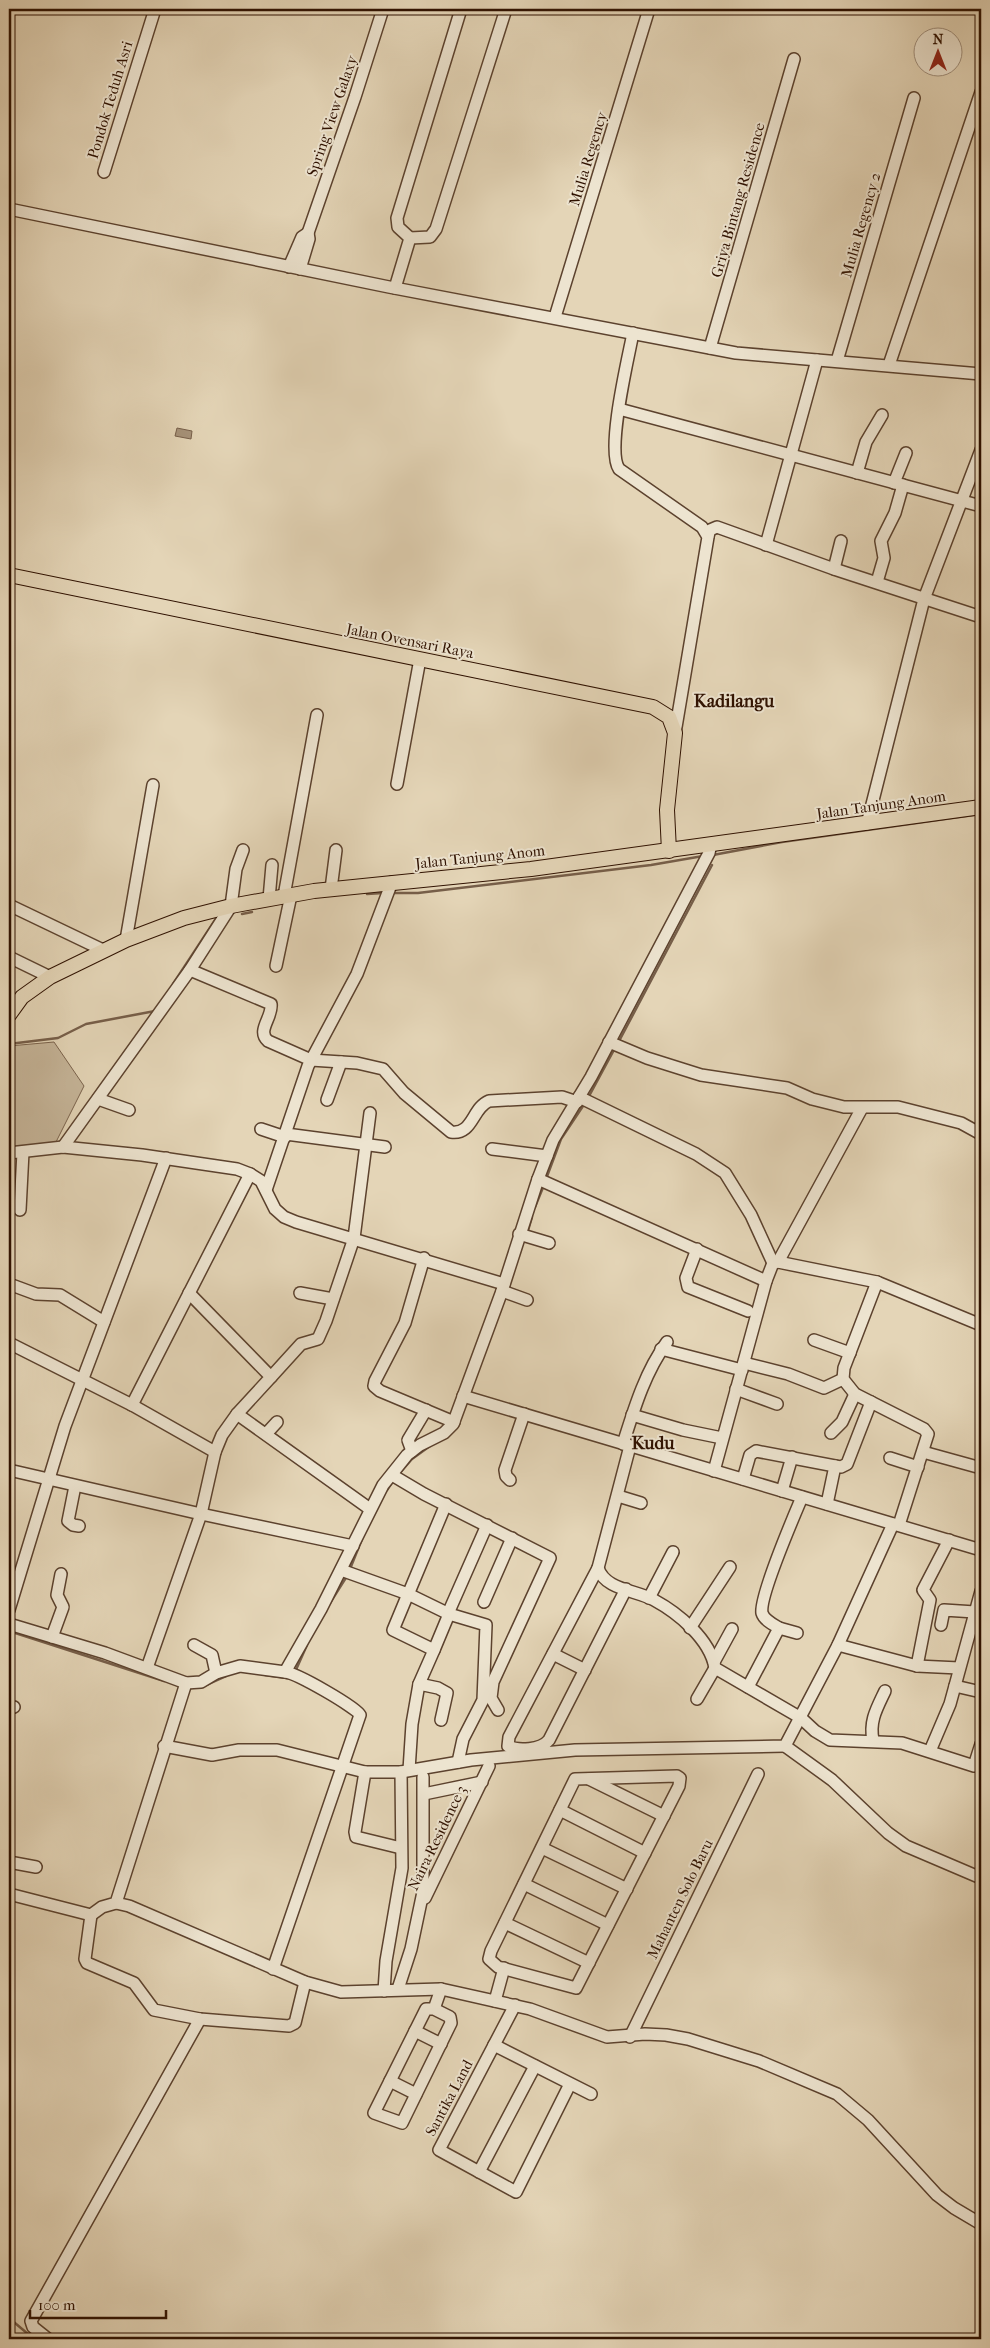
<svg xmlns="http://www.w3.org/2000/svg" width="990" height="2348" font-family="'IM FELL French Canon',serif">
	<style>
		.green { fill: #c5b498; stroke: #7a624c }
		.water { fill: #a69279; stroke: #765e49 }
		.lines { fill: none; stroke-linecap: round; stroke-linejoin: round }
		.stream { stroke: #765e49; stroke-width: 2.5 }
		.minor-casing { stroke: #5c422e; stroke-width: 14 }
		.major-casing { stroke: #2f1100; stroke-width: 16 }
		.minor { stroke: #ede4d0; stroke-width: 11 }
		.major { stroke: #e4d5b7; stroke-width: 14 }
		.labels { text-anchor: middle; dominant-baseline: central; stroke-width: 4; stroke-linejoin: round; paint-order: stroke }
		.street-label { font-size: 15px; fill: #2f1100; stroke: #ede4d0 }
		.quarter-label { font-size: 18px; font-weight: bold; fill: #2f1100; stroke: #ede4d0 }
	</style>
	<rect width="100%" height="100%" fill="#e4d5b7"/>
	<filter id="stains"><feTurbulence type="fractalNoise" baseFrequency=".004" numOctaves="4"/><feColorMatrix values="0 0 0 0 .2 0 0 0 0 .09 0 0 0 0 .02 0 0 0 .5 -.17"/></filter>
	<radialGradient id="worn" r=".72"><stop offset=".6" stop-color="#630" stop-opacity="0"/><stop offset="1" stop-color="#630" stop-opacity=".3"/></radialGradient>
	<path class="green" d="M54 1042 84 1086 54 1146 9 1149V1046Z"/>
	<path class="water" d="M177 428 192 431 191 439 175 436Z"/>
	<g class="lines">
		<g class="stream">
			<path d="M713 855 782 842 981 814"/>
			<path d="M391 893H418L651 865 703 856"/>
			<path d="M367 894 383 893"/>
			<path d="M242 914 252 912"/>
			<path d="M173 984 217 917"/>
			<path d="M618 1043 712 865"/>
			<path d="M9 1044 58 1038 86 1024 155 1011"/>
			<path d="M588 1098 615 1048"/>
			<path d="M546 1179 561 1139 585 1103"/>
			<path d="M535 1207 544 1185"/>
			<path d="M527 1234 532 1217"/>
			<path d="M399 1474 412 1459 430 1446"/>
			<path d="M387 1490 394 1480"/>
			<path d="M350 1569 362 1539"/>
			<path d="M330 1603 347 1576"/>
			<path d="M9 1631 164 1681"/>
			<path d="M295 1672 307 1645"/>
			<path d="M265 1675 287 1678"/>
			<path d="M206 1685 226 1676"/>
			<path d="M9 2318 34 2339"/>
		</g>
		<g class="minor-casing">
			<g id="minor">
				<path d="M104 172 155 9"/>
				<path d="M9 209 389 287 736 353 981 374"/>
				<path d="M308 233 355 97 383 9"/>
				<path d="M410 238 430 237 436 229 506 9"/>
				<path d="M289 267 302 237 308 233 309 239 300 269"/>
				<path d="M395 288 410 238 398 227 397 218 461 9"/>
				<path d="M555 317 649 9"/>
				<path d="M633 333C628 359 606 450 619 469L702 527 708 537 675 733"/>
				<path d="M710 348 794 59"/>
				<path d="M837 361 914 98"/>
				<path d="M889 365 981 92"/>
				<path d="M619 409 981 506"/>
				<path d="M857 473 866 442 882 415"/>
				<path d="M894 483 906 453"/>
				<path d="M708 536 710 530 717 527 834 569 981 617"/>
				<path d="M766 545 817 360"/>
				<path d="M834 569 841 541"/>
				<path d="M877 582 884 558 881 541 895 513 903 485"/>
				<path d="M397 784 420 659"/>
				<path d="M867 824 924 599 981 450"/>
				<path d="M331 889 336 850"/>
				<path d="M284 896 317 715"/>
				<path d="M269 899 272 865"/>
				<path d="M9 905 105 951"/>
				<path d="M126 940 153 785"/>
				<path d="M9 957 50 977"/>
				<path d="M276 966 291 895"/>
				<path d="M190 970 271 1004C273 1017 256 1031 268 1041L311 1060 357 1063 383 1069 404 1093 451 1132C473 1135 472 1108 489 1101L562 1097 577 1102"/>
				<path d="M609 1042 647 1058 701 1075 787 1088 812 1099 844 1107H898L961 1123 981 1134"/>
				<path d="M579 1097 696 1154 725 1173 751 1215 773 1263 778 1262 877 1282 844 1368 843 1379 855 1394 924 1429 928 1434 899 1525"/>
				<path d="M98 1099 129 1110"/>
				<path d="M327 1100 341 1062"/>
				<path d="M261 1129 285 1137"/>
				<path d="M286 1134 385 1147"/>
				<path d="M63 1147 190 970 231 906 236 869 243 850"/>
				<path d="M492 1149 547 1156"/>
				<path d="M9 1153 63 1147 142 1155 237 1169 250 1174 261 1181 275 1209 284 1217 296 1222 504 1284"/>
				<path d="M538 1179 766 1281"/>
				<path d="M266 1190 308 1066 357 974 392 882"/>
				<path d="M20 1210 23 1152"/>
				<path d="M519 1234 549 1243"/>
				<path d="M697 1249 686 1278 688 1287 748 1311"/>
				<path d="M424 1258 405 1323 375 1381 374 1386 380 1391 454 1422"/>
				<path d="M778 1262 862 1108"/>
				<path d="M877 1282 981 1325"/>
				<path d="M9 1284 36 1294 60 1295 104 1322"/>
				<path d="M502 1291 527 1300"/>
				<path d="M300 1293 333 1299"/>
				<path d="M814 1340 850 1353"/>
				<path d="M9 1343 132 1405 215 1452"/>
				<path d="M661 1349 742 1370"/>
				<path d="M744 1363 788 1374 824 1388 843 1379"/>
				<path d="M271 1377 301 1344 318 1339 326 1321 354 1238 370 1113"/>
				<path d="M736 1389 777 1404"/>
				<path d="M463 1396 981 1550"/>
				<path d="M132 1405 250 1174"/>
				<path d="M237 1414 370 1509"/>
				<path d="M632 1415 683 1430 722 1438"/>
				<path d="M831 1433 842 1422 855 1394"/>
				<path d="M266 1434 277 1422"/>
				<path d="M623 1444C634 1409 645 1372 667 1342"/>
				<path d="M412 1451 408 1440 426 1410"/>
				<path d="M923 1452 981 1468"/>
				<path d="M890 1458 918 1467"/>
				<path d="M835 1466 841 1467 847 1464 871 1402"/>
				<path d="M9 1470 201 1514 353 1546"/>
				<path d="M714 1471 766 1281 773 1263"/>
				<path d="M392 1475 424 1494 550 1558 493 1682 491 1698 498 1710"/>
				<path d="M743 1479 750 1455 756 1451 835 1466 827 1504"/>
				<path d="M510 1480 506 1476 505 1470 524 1414"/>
				<path d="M75 1486 68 1521 73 1525 79 1526"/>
				<path d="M782 1491 792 1457"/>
				<path d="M618 1496 641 1503"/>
				<path d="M598 1568C605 1590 636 1590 654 1600 678 1613 710 1639 715 1668L801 1718 815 1731 830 1740 902 1743 974 1766 981 1744"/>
				<path d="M341 1570 408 1594 449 1614 486 1625 483 1700 463 1739 458 1762"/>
				<path d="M626 1589 549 1740C541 1750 518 1751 508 1746L509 1737 598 1568 630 1446"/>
				<path d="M410 1590 446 1504"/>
				<path d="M408 1594 393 1630 434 1650 419 1684 412 1724 409 1770"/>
				<path d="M649 1598 673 1552"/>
				<path d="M484 1602 512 1538"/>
				<path d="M450 1609 487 1525"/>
				<path d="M9 1610 65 1426 166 1158"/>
				<path d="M9 1624 105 1653 186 1683 201 1682 216 1673 240 1666 285 1672 321 1609 383 1485 407 1455 420 1445 444 1433 453 1424 502 1291 538 1179 553 1140 591 1077 709 853 711 844"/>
				<path d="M941 1625 944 1610 975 1612"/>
				<path d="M690 1628 730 1567"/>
				<path d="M779 1628 797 1633"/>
				<path d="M52 1637 63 1607 57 1595 61 1574"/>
				<path d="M194 1645 212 1655 216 1673"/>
				<path d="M838 1645 917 1666 959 1668"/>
				<path d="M434 1650 449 1614"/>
				<path d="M553 1654 585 1670"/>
				<path d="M714 1662 732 1629"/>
				<path d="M917 1666 930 1600 923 1590 949 1540"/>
				<path d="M147 1668 201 1514 215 1452 222 1435 237 1414 271 1377 189 1293"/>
				<path d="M419 1684 438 1688 447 1693 441 1720"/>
				<path d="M955 1686 981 1692"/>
				<path d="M748 1687 779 1628C774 1625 764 1620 762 1613 759 1597 794 1516 802 1497"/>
				<path d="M697 1699 715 1668"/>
				<path d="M9 1709 14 1707"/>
				<path d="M873 1740C869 1721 877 1708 885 1691"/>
				<path d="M164 1746 212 1755 239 1750H277L365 1772H401L402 1868 386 1961 384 1991"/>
				<path d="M785 1746 832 1780 888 1833 906 1846 981 1878"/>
				<path d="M930 1751 950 1704 981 1591"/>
				<path d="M365 1772 355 1832 356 1837 401 1848"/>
				<path d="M401 1772 471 1760 575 1750 785 1746 838 1645 893 1524"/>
				<path d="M677 1776 680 1778 679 1786 576 1988 498 1967 489 1959 491 1951 575 1779Z"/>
				<path d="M589 1779 664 1816"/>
				<path d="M424 1794 482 1782"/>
				<path d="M560 1810 645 1853"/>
				<path d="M542 1848 627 1889"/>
				<path d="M9 1862 36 1867"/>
				<path d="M524 1884 608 1925"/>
				<path d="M9 1894 91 1915 102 1907 116 1903 186 1683"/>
				<path d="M425 1898 489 1766"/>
				<path d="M116 1903 129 1906 305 1982 341 1992 441 1989 530 2009 607 2037 645 2034 666 2035 688 2039 759 2061 837 2094 868 2120 937 2195 954 2208 981 2224"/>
				<path d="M91 1915 85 1959 87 1963 134 1983 154 2010 200 2019 289 2026 295 2023 305 1982"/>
				<path d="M505 1923 589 1963"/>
				<path d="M273 1969 360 1715C357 1708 297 1673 285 1672"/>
				<path d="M398 1989 411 1949 423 1892V1777"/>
				<path d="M495 2001 504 1968"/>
				<path d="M515 2005 439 2150 516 2192 570 2084"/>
				<path d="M434 2009 450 2017 451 2023 402 2123 374 2113 426 2009H434L441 1989"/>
				<path d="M415 2031 441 2044"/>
				<path d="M630 2037 758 1774"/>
				<path d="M494 2045 591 2094"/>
				<path d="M390 2081 416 2094"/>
				<path d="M479 2172 535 2066"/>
				<path d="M48 2339 33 2327 31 2321 200 2019"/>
			</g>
		</g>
		<g class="major-casing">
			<g id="major">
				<path d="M9 575 653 707 669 717 675 733 667 810 669 851"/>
				<path d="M9 1015 22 997 50 977 126 940 184 918 231 906 314 891 531 869 981 807"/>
			</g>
		</g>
		<use href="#minor" class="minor"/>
		<use href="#major" class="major"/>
	</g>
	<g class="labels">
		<g class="street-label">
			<text transform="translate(110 100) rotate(-73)">Pondok Teduh Asri</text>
			<text transform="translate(332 116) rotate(-71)">Spring View Galaxy</text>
			<text transform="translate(588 159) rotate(-73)">Mulia Regency</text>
			<text transform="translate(738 200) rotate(-74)">Griya Bintang Residence</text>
			<text transform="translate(861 225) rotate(-74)">Mulia Regency 2</text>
			<text transform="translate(410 641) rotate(11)">Jalan Ovensari Raya</text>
			<text transform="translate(881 805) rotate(-8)">Jalan Tanjung Anom</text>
			<text transform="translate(480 857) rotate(-6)">Jalan Tanjung Anom</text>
			<text transform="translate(437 1838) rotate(-64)">Naira Residence 3</text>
			<text transform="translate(680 1899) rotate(-64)">Mahanten Solo Baru</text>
			<text transform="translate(449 2098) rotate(-62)">Santika Land</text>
		</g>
		<g class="quarter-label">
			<text x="734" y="701">Kadilangu</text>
			<text x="653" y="1443">Kudu</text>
		</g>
	</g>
	<rect width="990" height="2348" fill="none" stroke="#e4d5b7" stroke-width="30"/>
	<rect x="10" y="10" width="970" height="2328" fill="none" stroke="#2f1100" stroke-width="2.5"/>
	<rect x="15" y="15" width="960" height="2318" fill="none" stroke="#2f1100"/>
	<g transform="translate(938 52)"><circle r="24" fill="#ede4d0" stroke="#a1907d"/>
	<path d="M0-4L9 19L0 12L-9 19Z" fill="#8f2418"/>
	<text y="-8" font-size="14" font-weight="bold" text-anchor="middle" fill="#2f1100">N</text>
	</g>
	<path d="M30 2310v8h136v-8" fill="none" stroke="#2f1100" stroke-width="2.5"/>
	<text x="38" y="2310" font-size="15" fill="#2f1100" stroke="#ede4d0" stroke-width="4" paint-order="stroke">100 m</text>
	<rect width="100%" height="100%" filter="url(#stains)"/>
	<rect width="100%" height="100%" fill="url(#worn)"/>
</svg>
